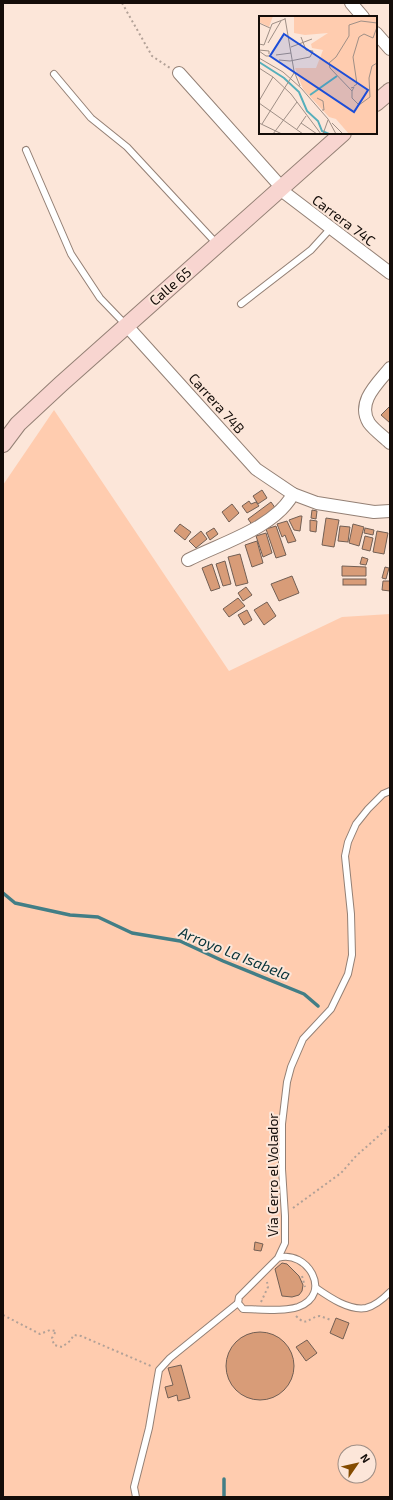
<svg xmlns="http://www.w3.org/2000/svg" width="393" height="1500" font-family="'Exo 2',sans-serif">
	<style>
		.green { fill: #ffccaf; fill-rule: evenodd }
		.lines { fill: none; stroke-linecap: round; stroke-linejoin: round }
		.stream { stroke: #427e86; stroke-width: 3.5 }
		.building { fill: #d89c78; stroke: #725f54 }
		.service-casing { stroke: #948075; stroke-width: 8 }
		.minor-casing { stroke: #948075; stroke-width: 14 }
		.secondary-casing { stroke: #948075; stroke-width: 18 }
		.path { stroke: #b2a197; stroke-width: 2; stroke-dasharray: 2 3; stroke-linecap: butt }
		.service { stroke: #fff; stroke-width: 6 }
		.minor { stroke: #fff; stroke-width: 12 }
		.secondary { stroke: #f8d5d0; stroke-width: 16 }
		.labels { text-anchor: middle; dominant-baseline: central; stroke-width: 4; stroke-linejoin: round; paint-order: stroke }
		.street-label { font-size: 14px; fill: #140d09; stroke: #fce6d9 }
		.water-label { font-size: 15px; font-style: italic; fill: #053238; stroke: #fce6d9 }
		.inset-river { fill: none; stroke: #56afbb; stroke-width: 2 }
		.inset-road { fill: none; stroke: #9f8f86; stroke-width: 1 }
		.view { fill: #1d4ed8; fill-opacity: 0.15; stroke: #1d4ed8; stroke-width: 2 }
		.inset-edge { fill: none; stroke: #140d09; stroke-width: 2 }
	</style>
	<rect width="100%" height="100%" fill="#fce6d9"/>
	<path class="green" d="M54 410 229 671 342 617 390 614V1497H3V485ZM345 1452H369V1476H345Z"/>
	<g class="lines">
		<g class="stream">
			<path d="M3 893 15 903 70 915 98 917 132 933 180 941 223 961 304 994 318 1006"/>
			<path d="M224 1497V1479"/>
		</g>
	</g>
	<g class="building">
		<path d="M389 407 390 409V423L381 415Z"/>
		<path d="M262 490 267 498 258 504 253 496Z"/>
		<path d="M249 501 251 504 256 502 259 506 247 513 242 506Z"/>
		<path d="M271 502 276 509 253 526 248 519Z"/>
		<path d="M232 504 239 513 229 522 222 512Z"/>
		<path d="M312 510 317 511 316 519 311 518Z"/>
		<path d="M300 516H302L300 531 294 530 289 520Z"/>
		<path d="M326 518 339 520 334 547 322 545Z"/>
		<path d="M310 520 317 521 316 532 310 531Z"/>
		<path d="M287 521 296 541 288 543 285 535 282 537 277 524Z"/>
		<path d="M180 524 191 532 185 540 174 531Z"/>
		<path d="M353 524 364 527 359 546 349 543Z"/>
		<path d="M276 526 286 555 276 558 266 529Z"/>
		<path d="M340 526 350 527 348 542 338 541Z"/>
		<path d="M214 528 218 534 210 540 206 533Z"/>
		<path d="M365 528 374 530 373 535 364 533Z"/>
		<path d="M201 531 207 539 196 548 189 541Z"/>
		<path d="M377 531 388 533 384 554 373 552Z"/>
		<path d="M266 533 272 553 263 557 256 536Z"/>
		<path d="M365 536 373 538 370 551 362 549Z"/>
		<path d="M257 541 263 563 252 567 245 545Z"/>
		<path d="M240 554 248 583 236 586 228 557Z"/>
		<path d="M362 557 368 559 366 565 360 564Z"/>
		<path d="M225 561 231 584 223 586 216 564Z"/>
		<path d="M212 564 220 588 211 591 202 568Z"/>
		<path d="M342 566 366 567V576H342Z"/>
		<path d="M385 567 389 568 386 579 382 578Z"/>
		<path d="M292 576 299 593 279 601 271 584Z"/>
		<rect x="343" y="579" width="23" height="6"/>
		<path d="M383 581H390V591L382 590Z"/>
		<path d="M246 587 252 595 243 601 238 593Z"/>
		<path d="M238 598 245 606 229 617 223 609Z"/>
		<path d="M267 602 276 616 264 625 254 610Z"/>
		<path d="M247 610 252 620 244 625 238 615Z"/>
		<path d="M255 1242 263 1244 261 1251 254 1250Z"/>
		<path d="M282 1263 287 1264 299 1276 303 1285 302 1291 299 1295 292 1297 282 1296 275 1269Z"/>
		<path d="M336 1318 349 1323 343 1339 330 1333Z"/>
		<circle cx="260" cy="1366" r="34"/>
		<path d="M307 1340 317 1353 306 1361 296 1347Z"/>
		<path d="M181 1365 190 1398 178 1401 177 1395 168 1398 165 1387 173 1385 168 1368Z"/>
	</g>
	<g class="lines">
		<g class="service-casing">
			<g id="service">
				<path d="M54 74 91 118 127 147 217 244"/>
				<path d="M26 150 71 254 100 298 126 325"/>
				<path d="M241 304 311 250 331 228"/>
				<path d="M278 1258C307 1249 334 1294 298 1307 283 1312 259 1309 243 1309L238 1303 239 1297 278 1258 285 1243V1216L282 1169V1124L287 1082 291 1067 303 1039 331 1009 348 974 352 955 351 914 345 856 348 842 356 824 368 809 383 794 390 791"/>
				<path d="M316 1288C329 1297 349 1311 366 1308 375 1306 383 1299 390 1292"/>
				<path d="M136 1497 134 1487 149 1428 159 1370 170 1358 238 1303"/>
			</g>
		</g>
		<g class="minor-casing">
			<g id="minor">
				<path d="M351 3 363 17"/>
				<path d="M376 33 390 49"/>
				<path d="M179 73 282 188"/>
				<path d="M281 190 390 273"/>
				<path d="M126 325 256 469 293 494 317 503 374 512 390 511"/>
				<path d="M390 368C378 383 356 402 369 423 374 430 384 437 390 443"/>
				<path d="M188 560C221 543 275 528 293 494"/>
			</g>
		</g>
		<g class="secondary-casing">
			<g id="secondary">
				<path d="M376 103 390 91"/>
				<path d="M3 444 18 424 61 384 343 133"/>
			</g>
		</g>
		<g class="path">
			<path d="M122 3 152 56 170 68"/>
			<path d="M293 1208 341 1173 356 1156 390 1126"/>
			<path d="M302 1276 305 1287"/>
			<path d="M261 1302 268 1287 267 1282"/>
			<path d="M3 1315 40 1334 50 1330 56 1331 52 1338 54 1345 62 1347 70 1341 74 1335 81 1336 151 1366"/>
			<path d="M296 1316C308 1328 308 1317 320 1316L331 1320"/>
		</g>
		<use href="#service" class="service"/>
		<use href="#minor" class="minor"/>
		<use href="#secondary" class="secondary"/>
	</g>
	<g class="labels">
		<g class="street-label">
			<text transform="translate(344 220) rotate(37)">Carrera 74C</text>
			<text transform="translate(170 286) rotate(-41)">Calle 65</text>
			<text transform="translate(217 403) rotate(48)">Carrera 74B</text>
			<text transform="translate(272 1175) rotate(-90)">Vía Cerro el Volador</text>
		</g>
		<g class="water-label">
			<text transform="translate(235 953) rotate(22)">Arroyo La Isabela</text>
		</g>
	</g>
	<g transform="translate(259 16)">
		<rect width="118" height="118" fill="#fce6d9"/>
		<path d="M0 0H14L10 11 0 6ZM118 0V118H90L77 103 70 101 44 73 36 52H57L64 34 53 32 52 28 69 17 46 19 35 17V1Z" fill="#ffccaf"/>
		<path class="inset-river" d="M0 46 25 62 40 76 48 95 59 105 63 115 70 118M51 79 78 60"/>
		<path class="inset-road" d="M26 2 35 55 41 70M0 7 11 12M9 27 22 5M0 28 5 29 13 8 26 3M32 31 53 23M0 34 10 35V38M0 35 7 40H12M17 39 32 37M0 42 24 56 42 72 69 103 77 118M20 44 31 45 51 41 54 35 47 34 42 21M0 52 14 61 32 78 62 118M95 70 98 68 94 41 100 21 105 18 114 22 118 11M92 72 95 71 93 75 71 52 70 47 77 41 90 20V9L102 5 118 7M93 75V82L100 89 111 81 110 62 113 50 118 47M58 82 64 85 65 94H63M0 85 14 61M0 87 44 118M0 107 23 118M42 107 58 118M73 107 84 118M3 108 35 57M38 113 47 100M14 118 38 86M64 118 69 104"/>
		<path class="view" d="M25 18 109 74 95 96 11 40Z"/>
		<rect width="118" height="118" class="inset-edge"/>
	</g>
	<rect width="393" height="1500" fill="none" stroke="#140d09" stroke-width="8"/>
	<g transform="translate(357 1464) rotate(56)"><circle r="19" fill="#fce6d9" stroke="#9f8f86"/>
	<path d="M0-3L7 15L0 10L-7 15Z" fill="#844b00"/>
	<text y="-6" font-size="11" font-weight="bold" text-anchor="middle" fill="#140d09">N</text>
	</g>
</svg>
